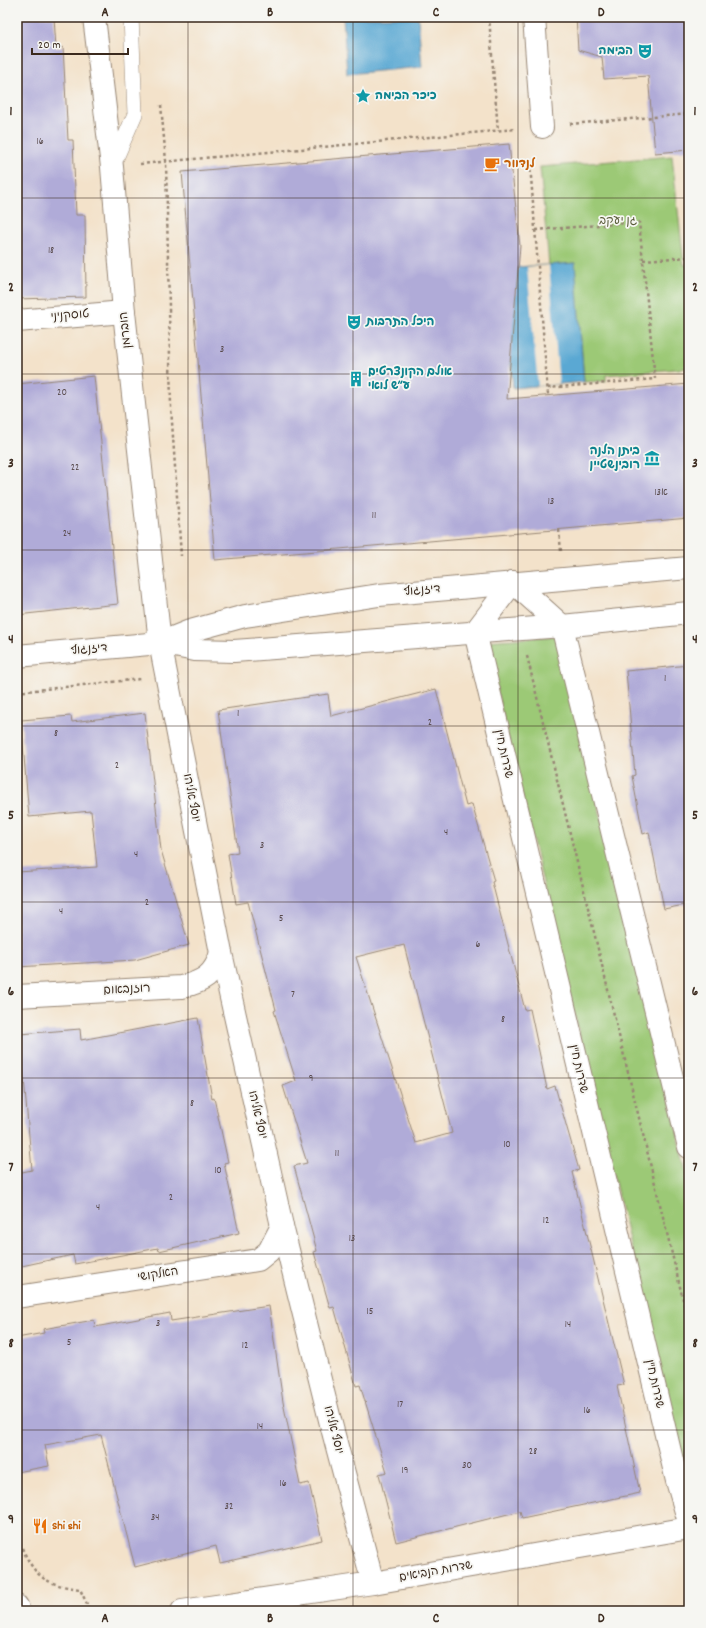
<svg xmlns="http://www.w3.org/2000/svg" width="706" height="1628" font-family="Dekko,'Playpen Sans Hebrew',sans-serif">
	<style>
		.green { fill: #9cc976; stroke: #6c7a4a }
		.water { fill: #5aa8d3; stroke: #4a6978 }
		.pier { fill: #f3e2ca }
		.building { fill: #b0abd8; fill-rule: evenodd }
		.lines { fill: none; stroke-linecap: round; stroke-linejoin: round }
		.lane-casing { stroke: #978674; stroke-width: 16 }
		.street-casing { stroke: #978674; stroke-width: 24 }
		.secondary-casing { stroke: #978674; stroke-width: 24 }
		.path { stroke: #978674; stroke-width: 2.5; stroke-dasharray: 3 3; stroke-linecap: butt }
		.lane { stroke: #fff; stroke-width: 15 }
		.street { stroke: #fff; stroke-width: 22 }
		.secondary { stroke: #fff; stroke-width: 22 }
		.grid { fill: none; stroke: #3b2a1e; stroke-width: 1; stroke-opacity: 0.55 }
		.labels { text-anchor: middle; dominant-baseline: central; stroke-width: 3.5; stroke-linejoin: round; paint-order: stroke }
		.number-label { font-size: 10px; fill: #584a4c }
		.culture-label { font-size: 12px; font-weight: bold; fill: #0d838f; stroke: #f6f6f2; text-anchor: start }
		.food-label { font-size: 12px; font-weight: bold; fill: #c56008; stroke: #f6f6f2; text-anchor: start }
		.park-label { font-size: 12px; fill: #585a38; stroke: #f6f6f2 }
		.street-label { font-size: 12px; fill: #3b2a1e; stroke: #f6f6f2 }
		.neatline { fill: none; stroke: #3b2a1e; stroke-width: 1.5 }
		.grid-label { font-size: 13px; text-anchor: middle; font-weight: bold; fill: #3b2a1e }
	</style>
	<rect width="100%" height="100%" fill="#f6f6f2"/>
	<filter id="ink" filterUnits="userSpaceOnUse"><feTurbulence type="fractalNoise" baseFrequency=".025" numOctaves="2"/><feDisplacementMap in="SourceGraphic" scale="8" xChannelSelector="R" yChannelSelector="G"/><feConvolveMatrix kernelMatrix="1 2 1 2 8 2 1 2 1" color-interpolation-filters="sRGB"/></filter>
	<filter id="wash" filterUnits="userSpaceOnUse"><feTurbulence type="fractalNoise" baseFrequency=".012" numOctaves="4" result="noise"/><feDisplacementMap in="SourceGraphic" scale="16" xChannelSelector="R" yChannelSelector="G"/><feGaussianBlur stdDeviation="0.9" result="paint"/><feColorMatrix in="noise" values="0 0 0 0 0 0 0 0 0 0 0 0 0 0 0 0 0 1.4 0 .05"/><feComposite in="paint" operator="in"/></filter>
	<g filter="url(#wash)">
		<rect width="100%" height="100%" fill="#f3e2ca"/>
		<g class="green">
			<path d="M672 156 684 265H689V368L606 375V381L584 382 575 263 549 265 540 167Z"/>
			<path d="M557 636 689 1181V1490L485 641Z"/>
		</g>
		<g class="water">
			<path d="M343 17H418L422 67 347 74Z"/>
			<path d="M575 263 584 382 513 388 503 268Z"/>
		</g>
		<path class="pier" d="M549 265 559 384 538 386 527 267Z"/>
		<g id="blocks">
			<g class="building">
				<path d="M17 17H54L56 48 63 47 68 140H73L76 215H85L86 297 17 299Z"/>
				<path d="M576 17H689V150L655 153 648 76 604 79 602 57 578 50Z"/>
				<path d="M509 144 520 246 507 399 689 384V518L215 560 182 172Z"/>
				<path d="M94 376 118 604 17 615V384Z"/>
				<path d="M689 665V904L664 909 649 832 643 834 632 776 635 775 626 671Z"/>
				<path d="M436 689 466 806 472 804 494 881 492 882 525 1010 530 1009 547 1089 555 1086 579 1170 572 1172 624 1385 617 1386 640 1493 522 1518 520 1511 396 1542 379 1474 387 1472 360 1385 356 1386 334 1307 330 1308 314 1252 317 1251 294 1166 307 1163 283 1086 296 1081 274 1011 276 1010 248 902 236 904 228 854 238 852 218 710 328 694 331 716ZM404 945 452 1133 416 1143 356 957Z"/>
				<path d="M145 713 161 850 189 945 135 960 17 967V872L97 867 91 811 29 817 21 720 71 716 72 722Z"/>
				<path d="M198 1018 212 1099 214 1098 228 1162 224 1163 239 1233 159 1251 158 1248 75 1264 73 1255 17 1267V1173L32 1170 20 1034 80 1029 81 1040Z"/>
				<path d="M269 1306 283 1402 300 1485 309 1483 322 1540 220 1563 216 1546 135 1567 101 1435 45 1445 49 1466 17 1472V1338L44 1333 43 1329 94 1320 95 1327 170 1313 171 1321Z"/>
			</g>
		</g>
	</g>
	<g filter="url(#ink)">
		<use href="#blocks" fill-opacity="0" stroke="#978674" stroke-width="1"/>
		<g class="lines">
			<g class="lane-casing">
				<path id="lane" d="M113 165 135 114 131 17"/>
			</g>
			<g class="street-casing">
				<g id="street">
					<path d="M94 17 112 167 124 312 160 643 221 953 282 1226 331 1424 373 1583"/>
					<path d="M534 17 542 127"/>
					<path d="M17 321 124 312"/>
					<path d="M17 996 181 987C203 982 214 976 221 953"/>
					<path d="M17 1297 258 1260 269 1251 282 1226"/>
				</g>
			</g>
			<g class="secondary-casing">
				<g id="secondary">
					<path d="M513 582 475 632 677 1481 689 1522"/>
					<path d="M513 582 562 626 689 1147"/>
					<path d="M160 643 195 650 234 651 562 626 689 613"/>
					<path d="M17 656 160 643 190 631 245 616 379 595 689 568"/>
					<path d="M17 1606 19 1611"/>
					<path d="M182 1611 373 1583 689 1528"/>
				</g>
			</g>
			<g class="path">
				<path d="M489 17 498 131"/>
				<path d="M161 105 166 161 171 407 181 556"/>
				<path d="M570 124 689 114"/>
				<path d="M140 164 515 129"/>
				<path d="M530 164 548 395"/>
				<path d="M536 230 639 222 655 379 548 388"/>
				<path d="M643 260 689 257"/>
				<path d="M559 530 561 551"/>
				<path d="M527 656 689 1324"/>
				<path d="M17 692 140 679"/>
				<path d="M17 1537C33 1573 39 1584 80 1589L90 1611"/>
			</g>
			<use href="#lane" class="lane"/>
			<use href="#street" class="street"/>
			<use href="#secondary" class="secondary"/>
		</g>
	</g>
	<path class="grid" d="M188 17V1611M353 17V1611M518 17V1611M17 198H689M17 374H689M17 550H689M17 726H689M17 902H689M17 1078H689M17 1254H689M17 1430H689"/>
	<defs>
		<g id="theatre-bare" transform="scale(1.2)"><path d="M-5-5.5Q0-4 5-5.5V0Q5 5 0 6Q-5 5-5 0ZM-3.3-2.5H-1v1.5H-3.3ZM1-2.5H3.3v1.5H1ZM-2.8 1Q0 5.5 2.8 1Z" fill="#0f9aa8" stroke="#f6f6f2" stroke-width="2.5" paint-order="stroke"/></g>
		<g id="sight-bare" transform="scale(1.2)"><path d="M0-6L1.8-2.2L6-1.7L2.9 1.2L3.7 5.4L0 3.3L-3.7 5.4L-2.9 1.2L-6-1.7L-1.8-2.2Z" fill="#0f9aa8" stroke="#f6f6f2" stroke-width="2.5" paint-order="stroke"/></g>
		<g id="cafe-bare" transform="scale(1.2)"><path d="M-5.5-4.5H6V0H3Q3 3.5 0 3.5H-2.5Q-5.5 3.5-5.5 0ZM3-3.2v2h1.7v-2ZM-6 4.5H4V6H-6Z" fill="#e8710a" stroke="#f6f6f2" stroke-width="2.5" paint-order="stroke"/></g>
		<g id="building-bare" transform="scale(1.2)"><path d="M-4-6H4V6H1V3H-1V6H-4ZM-2.5-4.3h1.7v1.8h-1.7ZM.8-4.3h1.7v1.8H.8ZM-2.5-1h1.7V.8h-1.7ZM.8-1h1.7V.8H.8Z" fill="#0f9aa8" stroke="#f6f6f2" stroke-width="2.5" paint-order="stroke"/></g>
		<g id="museum-bare" transform="scale(1.2)"><path d="M0-6L6-3V-2H-6V-3ZM-5-1h2V3h-2ZM-1-1h2V3h-2ZM3-1h2V3H3ZM-6 4H6V6H-6Z" fill="#0f9aa8" stroke="#f6f6f2" stroke-width="2.5" paint-order="stroke"/></g>
		<g id="restaurant-bare" transform="scale(1.2)"><path d="M-5-6h1v4h1v-4h1v4h1v-4h1v5L-1.5 .5V6h-2V.5L-5-1ZM5-6V6H3V1.5H1.5Q1.5-4 5-6Z" fill="#e8710a" stroke="#f6f6f2" stroke-width="2.5" paint-order="stroke"/></g>
	</defs>
	<g fill-rule="evenodd">
		<use href="#theatre-bare" x="645" y="51"/>
		<use href="#sight-bare" x="363" y="96"/>
		<use href="#cafe-bare" x="492" y="164"/>
		<use href="#theatre-bare" x="354" y="322"/>
		<use href="#building-bare" x="356" y="379"/>
		<use href="#museum-bare" x="652" y="458"/>
		<use href="#restaurant-bare" x="40" y="1526"/>
	</g>
	<g class="labels">
		<g class="number-label">
			<text x="40" y="142">16</text>
			<text x="51" y="251">18</text>
			<text x="222" y="350">3</text>
			<text x="62" y="393">20</text>
			<text x="75" y="468">22</text>
			<text x="661" y="493">13א</text>
			<text x="551" y="502">13</text>
			<text x="374" y="516">11</text>
			<text x="67" y="534">24</text>
			<text x="665" y="679">1</text>
			<text x="238" y="714">1</text>
			<text x="430" y="723">2</text>
			<text x="56" y="734">8</text>
			<text x="117" y="766">2</text>
			<text x="446" y="833">4</text>
			<text x="262" y="846">3</text>
			<text x="136" y="855">4</text>
			<text x="147" y="903">2</text>
			<text x="61" y="912">4</text>
			<text x="281" y="919">5</text>
			<text x="478" y="945">6</text>
			<text x="293" y="995">7</text>
			<text x="503" y="1020">8</text>
			<text x="311" y="1079">9</text>
			<text x="192" y="1104">8</text>
			<text x="507" y="1145">10</text>
			<text x="337" y="1154">11</text>
			<text x="218" y="1171">10</text>
			<text x="171" y="1198">2</text>
			<text x="98" y="1208">4</text>
			<text x="546" y="1221">12</text>
			<text x="352" y="1239">13</text>
			<text x="370" y="1312">15</text>
			<text x="158" y="1324">3</text>
			<text x="568" y="1325">14</text>
			<text x="69" y="1343">5</text>
			<text x="245" y="1346">12</text>
			<text x="400" y="1405">17</text>
			<text x="587" y="1411">16</text>
			<text x="260" y="1427">14</text>
			<text x="533" y="1452">28</text>
			<text x="467" y="1466">30</text>
			<text x="405" y="1471">19</text>
			<text x="283" y="1484">16</text>
			<text x="229" y="1507">32</text>
			<text x="155" y="1518">34</text>
		</g>
		<g class="culture-label">
			<text x="633" y="51" text-anchor="end">הבימה</text>
			<text x="375" y="96">כיכר הבימה</text>
			<text x="366" y="322">היכל התרבות</text>
			<text x="368" y="372">אולם הקונצרטים<tspan x="368" dy="14">ע״ש לואי</tspan></text>
			<text x="640" y="451" text-anchor="end">ביתן הלנה<tspan x="640" dy="14">רובינשטיין</tspan></text>
		</g>
		<g class="food-label">
			<text x="504" y="164">לנדוור</text>
			<text x="52" y="1526">Shi shi</text>
		</g>
		<g class="park-label">
			<text x="618" y="221">גן יעקב</text>
		</g>
		<g class="street-label">
			<text transform="translate(70 316) rotate(-5)">טוסקניני</text>
			<text transform="translate(126 330) rotate(-96)">הוברמן</text>
			<text transform="translate(422 591) rotate(-5)">דיזנגוף</text>
			<text transform="translate(89 650) rotate(-5)">דיזנגוף</text>
			<text transform="translate(503 754) rotate(77)">שדרות ח"ן</text>
			<text transform="translate(191 798) rotate(79)">יוסף אליהו</text>
			<text transform="translate(127 990) rotate(-3)">רוזנבאום</text>
			<text transform="translate(578 1069) rotate(77)">שדרות ח"ן</text>
			<text transform="translate(257 1115) rotate(77)">יוסף אליהו</text>
			<text transform="translate(158 1275) rotate(-9)">האלקושי</text>
			<text transform="translate(654 1384) rotate(77)">שדרות ח"ן</text>
			<text transform="translate(333 1430) rotate(76)">יוסף אליהו</text>
			<text transform="translate(436 1572) rotate(-10)">שדרות הנביאים</text>
		</g>
	</g>
	<rect width="706" height="1628" fill="none" stroke="#f6f6f2" stroke-width="44"/>
	<path d="M32 48v6h96v-6" fill="none" stroke="#3b2a1e" stroke-width="2"/>
	<text x="38" y="48" font-size="12" fill="#3b2a1e" stroke="#f6f6f2" stroke-width="3" paint-order="stroke">20 m</text>
	<rect x="22" y="22" width="662" height="1584" class="neatline"/>
	<g class="grid-label">
		<text x="105" y="16">A</text>
		<text x="270" y="16">B</text>
		<text x="436" y="16">C</text>
		<text x="601" y="16">D</text>
		<text x="11" y="115">1</text>
		<text x="695" y="115">1</text>
		<text x="11" y="291">2</text>
		<text x="695" y="291">2</text>
		<text x="11" y="467">3</text>
		<text x="695" y="467">3</text>
		<text x="11" y="643">4</text>
		<text x="695" y="643">4</text>
		<text x="11" y="819">5</text>
		<text x="695" y="819">5</text>
		<text x="11" y="995">6</text>
		<text x="695" y="995">6</text>
		<text x="11" y="1171">7</text>
		<text x="695" y="1171">7</text>
		<text x="11" y="1347">8</text>
		<text x="695" y="1347">8</text>
		<text x="11" y="1523">9</text>
		<text x="695" y="1523">9</text>
		<text x="105" y="1622">A</text>
		<text x="270" y="1622">B</text>
		<text x="436" y="1622">C</text>
		<text x="601" y="1622">D</text>
	</g>
</svg>
